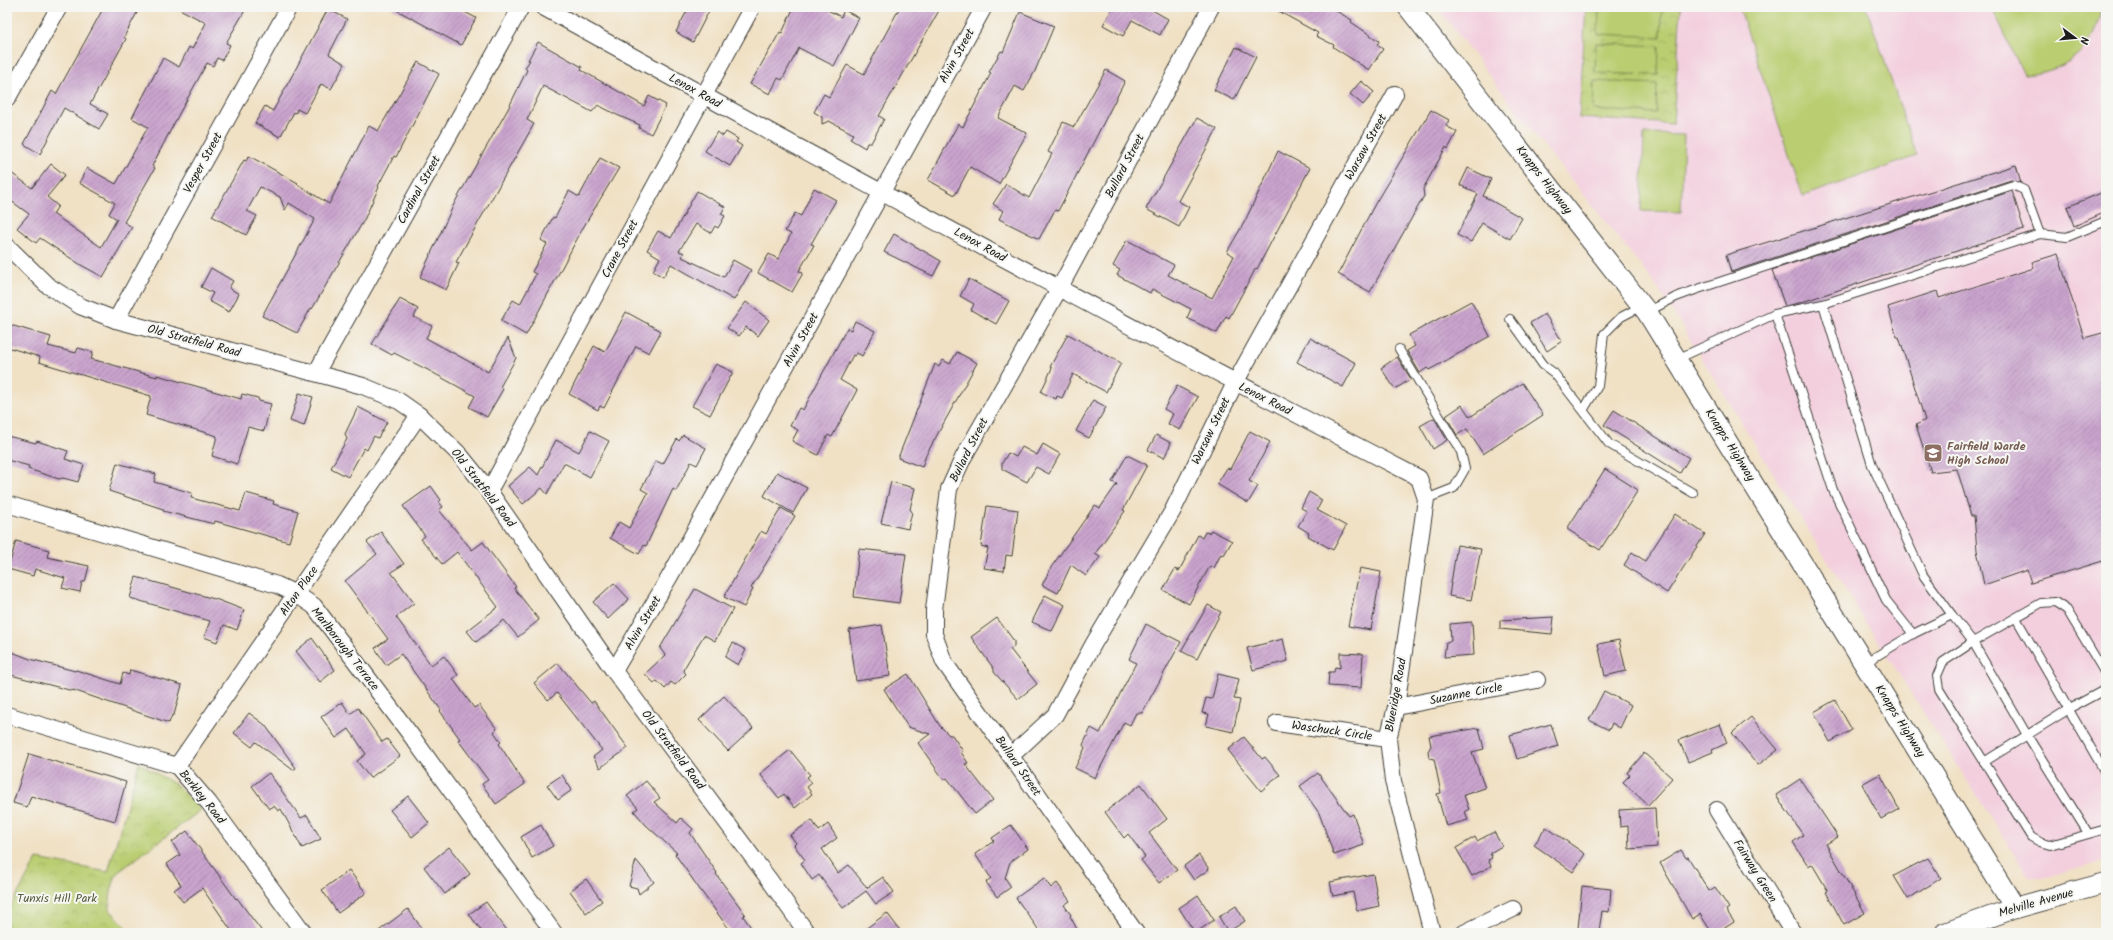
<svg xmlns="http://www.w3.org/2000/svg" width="2113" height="940" font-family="Kalam,sans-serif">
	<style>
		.built { fill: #f3cfde }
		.park { fill: url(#park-crowns); stroke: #6b7446 }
		.pitch { fill: #bacd71; stroke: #6b7446 }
		.building { fill: url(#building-hatch) }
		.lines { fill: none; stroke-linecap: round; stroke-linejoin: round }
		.service-casing { stroke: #3c3a35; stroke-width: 10 }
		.minor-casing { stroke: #3c3a35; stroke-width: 18 }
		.tertiary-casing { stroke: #3c3a35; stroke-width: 22 }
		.service { stroke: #fff; stroke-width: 8 }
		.minor { stroke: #fff; stroke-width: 16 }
		.tertiary { stroke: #fff; stroke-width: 20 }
		.labels { text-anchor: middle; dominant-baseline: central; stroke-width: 4; stroke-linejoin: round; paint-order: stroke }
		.street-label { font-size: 12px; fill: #1c1c1c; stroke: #f6f6f2 }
		.education-label { font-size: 12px; font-weight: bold; fill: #785e54; stroke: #f6f6f2; text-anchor: start }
		.park-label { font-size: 12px; fill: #535a3a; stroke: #f6f6f2 }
	</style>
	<defs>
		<pattern id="park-crowns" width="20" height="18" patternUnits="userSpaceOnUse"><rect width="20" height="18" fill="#bacd71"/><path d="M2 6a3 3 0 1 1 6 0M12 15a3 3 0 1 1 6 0" fill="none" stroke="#9faf61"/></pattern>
		<pattern id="building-hatch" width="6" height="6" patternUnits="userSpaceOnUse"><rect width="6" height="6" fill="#caa4ce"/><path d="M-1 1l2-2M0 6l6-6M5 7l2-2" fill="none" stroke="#a385a6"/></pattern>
	</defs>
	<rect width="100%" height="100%" fill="#f6f6f2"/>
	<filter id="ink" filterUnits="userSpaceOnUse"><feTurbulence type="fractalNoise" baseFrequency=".025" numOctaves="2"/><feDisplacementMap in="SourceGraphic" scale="8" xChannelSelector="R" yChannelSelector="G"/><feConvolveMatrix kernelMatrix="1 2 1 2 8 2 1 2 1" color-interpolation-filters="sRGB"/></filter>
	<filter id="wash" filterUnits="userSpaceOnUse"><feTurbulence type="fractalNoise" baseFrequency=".012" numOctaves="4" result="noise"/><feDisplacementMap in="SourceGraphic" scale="16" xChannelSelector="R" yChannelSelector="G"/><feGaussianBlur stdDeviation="0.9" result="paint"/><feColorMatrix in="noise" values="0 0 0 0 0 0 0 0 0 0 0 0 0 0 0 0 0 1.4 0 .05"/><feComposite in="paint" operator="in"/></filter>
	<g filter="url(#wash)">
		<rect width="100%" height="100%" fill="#f0e1c5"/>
		<path class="built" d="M1437 7H2106V860L2043 878 2029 876 2025 871 1858 610 1663 296 1646 272 1536 136Z"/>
		<g class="park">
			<path d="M1586 7H1681L1673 124 1579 118Z"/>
			<path d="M139 763 175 784 201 810 117 873C112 886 109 896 110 910L132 933H7V913L37 859 108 872Z"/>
		</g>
		<g class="pitch">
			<path d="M1599 7 1662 8 1661 37 1598 34Z"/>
			<path d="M1739 7H1866L1917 156 1803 196Z"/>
			<path d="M1992 7H2101C2095 50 2066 72 2024 75Z"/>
			<path d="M1596 43 1659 46 1658 75 1595 73Z"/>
			<path d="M1594 81 1657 84 1656 113 1593 110Z"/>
			<path d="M1644 134 1684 135 1681 212 1641 211Z"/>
		</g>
		<g id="blocks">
			<g class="building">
				<path d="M104 7H140L124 37 126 39 90 104 108 114 99 129 64 108 40 154 24 144 52 91 56 94Z"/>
				<path d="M176 7H247L226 43 230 45 222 60 217 58 213 66 207 63 179 114 152 166 155 168 124 222 132 227 103 277 81 265 40 238 36 243 17 228 29 214 7 198V170L32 188 51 164 65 175 47 197 58 206 53 214 101 247 117 219 109 214 115 203 79 183 87 168 116 184 148 127 132 118 163 58 179 67 189 47 192 49 206 23Z"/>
				<path d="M391 7H455L476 18 461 45Z"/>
				<path d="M689 7H711L693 42 676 32Z"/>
				<path d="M794 7H822L841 17 844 10 859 18 834 66 799 48 782 80 778 78 770 94 750 84 780 32 782 33Z"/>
				<path d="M900 7H941L879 116 884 119 871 143H867L865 148 850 139 853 134 850 132 829 121 822 124V117L814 112 824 94 829 97 847 65 864 74Z"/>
				<path d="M1107 7H1147L1168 19 1160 35 1132 20 1123 36 1103 25 1112 9Z"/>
				<path d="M1271 7H1329L1352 20 1351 22 1379 41 1377 45 1383 49 1369 70 1333 47 1334 45 1316 36 1318 33Z"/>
				<path d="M328 9 347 19 329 54 345 64 331 89 321 84 305 113 297 109 296 113 294 112 280 137 255 123 265 106 273 111Z"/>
				<path d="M1020 12 1054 26 1035 71 1024 91 1015 86 998 118 1027 133 999 184 970 167 955 195 928 180 958 124 963 127 991 73 989 72 1001 51 1003 52Z"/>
				<path d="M538 42 582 67 581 70 644 106 649 96 666 105 651 134 639 128 640 125 617 115 598 105 592 112 543 86 527 120 534 124 456 262 459 263 446 290 420 277 455 202 508 109 527 70 525 68 530 60H528Z"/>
				<path d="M1236 47 1256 57 1234 100 1214 90Z"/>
				<path d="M418 62 439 74 396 157 394 156 378 186 379 187 364 220 312 309 311 308 297 333 262 316 315 219 289 203 285 210 280 197 260 187 247 211 257 216 246 235 212 216 244 160 246 161 249 156 298 183 297 184 329 204 369 126 378 131Z"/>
				<path d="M1106 70 1125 81 1058 211 1055 210 1039 239 999 219 1003 211 993 204 1006 184 1029 198 1052 154 1048 152 1063 122 1074 127Z"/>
				<path d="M1361 81 1374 92 1363 105 1350 94Z"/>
				<path d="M1431 110 1449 120 1446 126 1457 132 1448 149 1446 147 1423 189 1424 196 1370 292 1338 274 1376 202Z"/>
				<path d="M1197 118 1217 129 1178 201 1189 207 1179 227 1146 209Z"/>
				<path d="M717 132 723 136 726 132 738 139 736 142 742 146 730 166 705 151Z"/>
				<path d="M1278 151 1310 168 1257 269 1256 268 1229 318 1226 316 1217 333 1187 318 1191 309 1152 289 1150 293 1117 275 1120 270 1113 266 1127 240 1174 265 1168 275 1212 298 1234 256 1227 252 1245 221Z"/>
				<path d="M600 158 619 168 584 226 526 335 501 321 513 300 520 304 536 274 532 272 547 244 541 240 553 217 555 218 569 191 579 197Z"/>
				<path d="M2016 165 2021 183 2011 180 1731 272 1726 255Z"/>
				<path d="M1468 168 1491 179 1483 196 1522 218 1510 239 1482 223 1471 242 1457 235 1478 194 1460 185Z"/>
				<path d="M814 188 836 200 811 244 814 245 799 271 803 273 792 292 758 273 769 254 778 259 791 234 785 231 795 213 801 216Z"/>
				<path d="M697 191 725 207 721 214 725 216 718 228 715 226 711 233 696 224 679 251 684 253 682 257 724 277 733 260 751 270 734 300 671 264 663 277 653 271 660 258 647 250 658 231 671 238Z"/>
				<path d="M2012 191 2024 229 1799 303 1785 306 1772 270Z"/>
				<path d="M2106 191V212L2074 226 2067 207Z"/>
				<path d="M894 234 941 261 933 276 884 252Z"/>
				<path d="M2058 254 2084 338 2106 332V560L2031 583 2027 570 1984 585 1977 550 1974 516H1971L1957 469 1931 472 1916 425 1925 420 1899 337H1897L1888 307 1937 291 1939 298 2034 268 2032 262Z"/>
				<path d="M211 268 233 281 229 288 239 294 229 312 209 301 213 293 201 287Z"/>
				<path d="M969 279 1009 301 996 324 971 310 974 304 960 296Z"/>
				<path d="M400 299 418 309 414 317 432 326 426 338 488 372 508 338 516 358 500 387 503 389 487 417 469 407 475 396 428 370 394 353 392 355 372 344Z"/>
				<path d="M1471 301 1490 336 1429 370 1427 368 1420 373 1407 351 1415 346 1409 335Z"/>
				<path d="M746 302 769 320 758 336 746 327 739 336 727 328Z"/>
				<path d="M626 312 661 331 649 353 636 346 604 408 600 406 598 410 569 394 594 346 605 352Z"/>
				<path d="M1545 314 1562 341 1547 351 1530 323Z"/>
				<path d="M855 321 875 331 862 356 857 353 855 356 853 355 840 380 857 390 832 437 828 435 818 455 792 441 798 430 790 426 799 408 803 410 847 328 851 330Z"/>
				<path d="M7 324 51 337 48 346 76 353 78 348 93 352 91 359 157 377V375L241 399 242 394 258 398 259 401 271 404 264 431 248 427 237 464 212 456 217 436 146 415 151 396 39 362 40 357 7 347Z"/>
				<path d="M1068 334 1121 363 1106 392 1073 374 1062 398 1057 396 1056 399 1041 392 1052 368 1050 367Z"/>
				<path d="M1310 338 1356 363 1343 387 1297 362Z"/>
				<path d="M957 352 977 363 926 455 922 467 898 458 935 364 939 367 943 360 950 364Z"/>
				<path d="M1397 357 1411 379 1395 389 1381 368Z"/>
				<path d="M716 364 733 372 710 415 692 406Z"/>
				<path d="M1522 383 1543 415 1483 454 1467 429 1457 435 1446 416 1462 405 1470 417Z"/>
				<path d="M1177 386 1198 397 1180 430 1168 424 1173 414 1164 409Z"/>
				<path d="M299 393 313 397 304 426 290 421Z"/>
				<path d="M1093 400 1106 407 1089 438 1076 431Z"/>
				<path d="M358 407 387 422 378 438 374 436 367 450 364 448 348 477 331 468 347 439 345 434Z"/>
				<path d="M1614 410 1689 458 1680 473 1604 425Z"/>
				<path d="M1434 418 1447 440 1433 449 1420 426Z"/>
				<path d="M590 431 609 441 590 477 564 463 547 494 542 488 523 504 508 486 530 467 538 475 556 440 579 452Z"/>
				<path d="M1250 431 1270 442 1249 481 1258 486 1248 503 1217 484 1227 468 1230 469Z"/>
				<path d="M683 435 706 448 697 465 691 462 676 491 673 489 646 546 644 545 639 554 610 538 619 522 629 528 648 493 641 489 656 461 663 464 677 439 679 441Z"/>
				<path d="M1156 435 1171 443 1164 458 1148 450Z"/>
				<path d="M7 436 36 443 37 441 68 451 65 459 84 465 78 482 63 478 59 479 28 469 29 466 7 460Z"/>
				<path d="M1043 444 1060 454 1049 474 1036 467 1027 482 1002 469V463L1008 453 1016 457 1022 447 1037 455Z"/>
				<path d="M1127 455 1147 465 1123 510 1125 511 1095 554 1100 557 1086 576 1071 565 1058 593 1042 585 1052 566 1095 505 1100 508 1117 484 1112 482Z"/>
				<path d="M117 463 156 474 154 482 192 493 191 498 240 511 246 493 274 501 273 504 298 511 289 542 215 521 214 524 163 511V509L109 491Z"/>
				<path d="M1605 469 1638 490 1600 550 1567 529Z"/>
				<path d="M777 472 807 488 793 513 764 496Z"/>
				<path d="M891 482 915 488 910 509 912 512 908 529 881 523Z"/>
				<path d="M431 486 441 500 439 502 443 507 439 510 472 550 483 542 516 587 514 588 539 620 518 637 504 620 476 642 467 631 498 607 457 552 442 564 421 539 425 536 403 506Z"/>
				<path d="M1309 492 1322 500 1317 510 1346 526 1333 550 1308 536 1309 533 1298 526 1307 511 1301 508Z"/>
				<path d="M987 506 1018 510 1012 556 1006 555 1004 571 984 568 988 548 981 546Z"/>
				<path d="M781 508 795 516 751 588 753 589 744 607 724 597 761 531 766 534Z"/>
				<path d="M1675 514 1705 534 1667 593 1624 565 1632 552 1645 561Z"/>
				<path d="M1211 530 1232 541 1224 555 1221 554 1214 568 1210 566 1189 604 1163 590 1175 569 1179 571 1198 535 1202 538 1205 532 1209 533Z"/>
				<path d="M381 532 404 564 391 572 414 603 396 617 431 665 444 656 458 675 453 679 474 708 479 705 497 729 494 732 501 742 499 744 525 784 496 804 482 784 488 780 458 740 460 739 440 711 441 710 401 654 386 665 375 648 388 639 345 581 377 554 367 542Z"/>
				<path d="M16 541 49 550 47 557 89 566 85 582H82L80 592 62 588 65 578 35 569 33 576 8 569Z"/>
				<path d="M1457 545 1481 549 1471 600 1449 596Z"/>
				<path d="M859 549 906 554 899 603 854 597Z"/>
				<path d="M1360 568 1381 572 1371 630 1348 626Z"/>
				<path d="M136 577 218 600 244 610 237 630 224 625 217 642 204 637 210 621 130 598Z"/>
				<path d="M614 583 629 599 608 619 593 602Z"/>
				<path d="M695 589 733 609 715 641 704 635 683 670 686 674 675 685 671 682 665 689 657 681 654 683 645 674 665 655 660 648Z"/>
				<path d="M1045 595 1065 605 1052 631 1032 622Z"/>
				<path d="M1208 605 1221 612 1197 659 1181 651Z"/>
				<path d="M1554 617 1552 634 1500 629V620Z"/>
				<path d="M997 618 1014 641V647L1010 649 1037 684 1018 699 994 672V669L971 637Z"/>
				<path d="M1472 622 1474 655 1444 657 1446 642 1451 641 1450 624Z"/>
				<path d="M1146 624 1181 642 1142 713H1136L1130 725 1124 722 1095 778 1075 768 1085 748 1083 745 1091 728 1100 733 1136 663 1129 659Z"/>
				<path d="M882 625 890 676 856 681 849 630Z"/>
				<path d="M312 638 335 670 320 682 296 651Z"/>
				<path d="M1283 639 1288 661 1253 670 1247 648Z"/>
				<path d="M1619 640 1626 671 1605 676 1598 644Z"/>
				<path d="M733 643 746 650 738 665 725 657Z"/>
				<path d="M7 650 30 659 75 671 76 670 120 684 123 673 129 675 130 670 182 685 174 715H172L169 723 73 690V691L7 674Z"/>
				<path d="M1340 653 1363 654 1361 688 1328 686 1329 672H1334L1335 667 1340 668Z"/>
				<path d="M558 663 591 703 594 701 628 748 600 768 593 757 602 750 557 693 548 700 534 683Z"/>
				<path d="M908 674 940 726 949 735H952L963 751 961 752 968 763 965 764 993 800 975 814 947 778 944 780 918 743 930 734 908 727 884 689Z"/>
				<path d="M1218 674 1239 679 1234 699 1240 700 1233 732 1206 726 1209 714 1202 713 1206 698 1212 699Z"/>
				<path d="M1604 691 1631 705 1620 728 1612 723 1609 730 1589 720Z"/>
				<path d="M724 696 753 728 728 751 699 720Z"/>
				<path d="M1835 700 1852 730 1830 742 1814 712Z"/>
				<path d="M342 702 350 714 358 708 382 742 387 739 400 756 370 778 357 761 366 754 349 729 336 738 321 717Z"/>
				<path d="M249 713 265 725 296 768 293 770 256 742 252 747 234 733Z"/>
				<path d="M1751 717 1778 750 1758 765 1732 733Z"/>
				<path d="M1551 724 1558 746 1517 759 1510 735Z"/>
				<path d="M1720 724 1727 743 1712 750 1713 752 1688 762 1679 740Z"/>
				<path d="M1479 728 1484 749 1472 752 1485 788 1464 795 1469 810 1465 811 1468 820 1446 826 1437 794 1441 793 1434 759 1429 758 1428 751 1431 746 1429 736Z"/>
				<path d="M1244 737 1262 759 1265 757 1280 775 1261 791 1228 750Z"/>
				<path d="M790 750 810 775 807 777 812 783 807 787 812 794 795 808 784 794 779 798 760 774Z"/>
				<path d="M1644 753 1672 778 1648 805 1623 782 1630 775 1627 773Z"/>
				<path d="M29 754 126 782 115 821 31 796 27 807 13 803Z"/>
				<path d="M269 773 301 818 307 815 321 839 302 848 281 809 278 811 274 806 269 809 252 786Z"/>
				<path d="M1318 773 1349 816 1353 814 1364 845 1334 855 1319 813 1300 786Z"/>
				<path d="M1880 774 1899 809 1881 819 1862 784Z"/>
				<path d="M562 775 572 790 558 800 547 785Z"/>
				<path d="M1800 779 1838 837 1826 844 1865 913 1844 925 1826 892 1828 891 1812 864 1809 867 1793 842 1803 835 1776 795Z"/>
				<path d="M646 781 660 798 654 802 677 823 681 818 693 829 690 833 717 873 716 874 745 914 743 916 755 933H732L698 887 675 854 677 853 646 825 634 811 638 808 627 796Z"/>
				<path d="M1141 784 1167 819 1149 833 1177 870 1159 883 1141 860 1145 857 1128 834 1124 838 1105 812Z"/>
				<path d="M408 796 429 823 412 837 390 810Z"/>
				<path d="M1655 808 1657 847 1629 849 1628 826 1620 827 1619 810Z"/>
				<path d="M812 820 819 831 828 824 837 838 822 849 838 873 849 865 867 888 883 877 894 892 876 904 866 891 843 908 819 875 812 880 801 863 805 860 794 845 796 843 790 835Z"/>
				<path d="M541 825 553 846 532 858 521 837Z"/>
				<path d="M1011 825 1028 849 1010 862 1005 878 1011 887 997 897 986 882 991 878 975 854 994 841 992 838Z"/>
				<path d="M1546 827 1585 854 1573 872 1534 845Z"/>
				<path d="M187 831 236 899 237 898 263 933H233L202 888 183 902 174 890 181 885 167 864 180 855 172 842Z"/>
				<path d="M1494 832 1502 846 1490 853 1492 858 1488 860 1491 866 1472 876 1456 848 1475 837 1477 841Z"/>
				<path d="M449 847 470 874 445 894 424 867Z"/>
				<path d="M1681 850 1686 858 1688 857 1709 891 1715 887 1729 908 1726 910 1734 922 1717 933H1712L1700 914 1692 919 1660 863Z"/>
				<path d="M1199 855 1209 869 1194 880 1184 866Z"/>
				<path d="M1928 858 1941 878 1908 899 1894 876Z"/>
				<path d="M636 860 654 882 639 894 637 888 629 886Z"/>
				<path d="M349 870 366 893 338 913 322 890Z"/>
				<path d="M1373 874 1379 906 1357 911 1353 892 1333 896 1330 882Z"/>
				<path d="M1044 878 1051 888 1057 883 1070 901 1064 905 1071 915 1070 916 1079 933H1041L1016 898Z"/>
				<path d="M586 879 602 901 586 913 570 891Z"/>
				<path d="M1582 886 1611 889 1609 912 1602 911 1599 931 1578 929Z"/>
				<path d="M1198 895 1214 920 1195 933 1179 908Z"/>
				<path d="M486 902 509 933H483L469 914Z"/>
				<path d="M1236 906 1245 921 1228 932 1219 917Z"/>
				<path d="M408 909 425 933H376Z"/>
				<path d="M887 913 902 933H860Z"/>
			</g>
		</g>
	</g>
	<g filter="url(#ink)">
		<use href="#blocks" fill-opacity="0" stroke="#3c3a35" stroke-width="1"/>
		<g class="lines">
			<g class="service-casing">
				<g id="service">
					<path d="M1823 304 2040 234 2067 237 2106 221"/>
					<path d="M1647 312 1676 297 1695 290 2013 185 2024 190 2040 234"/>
					<path d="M1775 314 1833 490 1886 600 1913 634"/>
					<path d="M1510 319 1543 365 1554 373 1609 444 1693 493"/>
					<path d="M1399 349 1461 452 1465 469 1454 488 1426 499"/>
					<path d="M1677 359 1775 314 1823 304 1872 465 1923 575 1952 615"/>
					<path d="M1584 409 1598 386 1604 334 1621 317 1642 306"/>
					<path d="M2016 618 2106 774"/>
					<path d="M1865 663 1913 634 1952 615 1973 642 2041 603 2055 602 2067 610 2106 675"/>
					<path d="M1984 762 2069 709 2106 689"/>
					<path d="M2088 833 2027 735 1973 642 1943 662 1937 676 1939 689 2031 837 2040 842 2050 845 2106 829"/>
				</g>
			</g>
			<g class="minor-casing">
				<g id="minor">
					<path d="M543 7C833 167 1125 326 1419 478L1426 499 1396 707 1388 739 1393 781 1432 933"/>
					<path d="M7 99 59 7"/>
					<path d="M7 246 47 285 80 306 116 320 363 386 399 401 419 415 460 455 489 491 614 671 768 878 807 933"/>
					<path d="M116 320 289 7"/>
					<path d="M316 373 521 7"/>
					<path d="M489 491 752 7"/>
					<path d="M7 504 277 585 296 594 314 606 410 734 554 933"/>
					<path d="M614 671 670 576 984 7"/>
					<path d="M1396 707 1537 680"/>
					<path d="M7 715 177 766 209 803 304 933"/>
					<path d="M1277 723 1388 739"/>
					<path d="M1011 756 1055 715 1094 643 1172 512 1235 383 1395 94"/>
					<path d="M177 766 419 415"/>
					<path d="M1717 810 1793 933"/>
					<path d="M1136 933 944 662 934 634V610L949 489 963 458 1059 289 1211 7"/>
					<path d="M1464 933 1513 909"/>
				</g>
			</g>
			<g class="tertiary-casing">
				<g id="tertiary">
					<path d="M1408 7 1647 312 2015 908"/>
					<path d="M1945 933 2015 908 2106 883"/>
				</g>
			</g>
			<use href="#service" class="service"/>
			<use href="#minor" class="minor"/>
			<use href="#tertiary" class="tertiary"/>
		</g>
	</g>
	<defs>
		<g id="school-square" transform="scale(1)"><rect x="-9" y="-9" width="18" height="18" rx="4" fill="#8d6e63" stroke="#f6f6f2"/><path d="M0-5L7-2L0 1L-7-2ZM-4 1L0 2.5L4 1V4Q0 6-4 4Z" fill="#fff"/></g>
	</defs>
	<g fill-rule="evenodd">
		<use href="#school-square" x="1933" y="453"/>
	</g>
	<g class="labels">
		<g class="street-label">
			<text transform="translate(957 56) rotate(-61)">Alvin Street</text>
			<text transform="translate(695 91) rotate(29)">Lenox Road</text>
			<text transform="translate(1366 147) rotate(-61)">Warsaw Street</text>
			<text transform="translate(203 163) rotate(-61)">Vesper Street</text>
			<text transform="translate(1125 166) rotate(-62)">Bullard Street</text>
			<text transform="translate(1544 180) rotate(52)">Knapps Highway</text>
			<text transform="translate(419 190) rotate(-61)">Cardinal Street</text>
			<text transform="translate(980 245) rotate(29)">Lenox Road</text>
			<text transform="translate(620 249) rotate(-62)">Crane Street</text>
			<text transform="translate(801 340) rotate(-61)">Alvin Street</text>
			<text transform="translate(194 341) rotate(15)">Old Stratfield Road</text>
			<text transform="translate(1265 399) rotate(27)">Lenox Road</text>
			<text transform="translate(1211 431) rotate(-64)">Warsaw Street</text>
			<text transform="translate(1730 445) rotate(58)">Knapps Highway</text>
			<text transform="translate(969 450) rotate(-63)">Bullard Street</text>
			<text transform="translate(483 488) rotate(52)">Old Stratfield Road</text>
			<text transform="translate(299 591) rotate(-55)">Alton Place</text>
			<text transform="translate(643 623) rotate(-60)">Alvin Street</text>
			<text transform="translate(345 649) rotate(52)">Marlborough Terrace</text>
			<text transform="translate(1466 694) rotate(-11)">Suzanne Circle</text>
			<text transform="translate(1396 695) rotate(-80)">Blueridge Road</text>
			<text transform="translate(1900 721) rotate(58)">Knapps Highway</text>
			<text transform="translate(1332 731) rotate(8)">Waschuck Circle</text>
			<text transform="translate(673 750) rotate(53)">Old Stratfield Road</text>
			<text transform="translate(1018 766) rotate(55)">Bullard Street</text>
			<text transform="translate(202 797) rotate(51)">Berkley Road</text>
			<text transform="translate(1755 871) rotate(58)">Fairway Green</text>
			<text transform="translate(2036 903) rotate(-16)">Melville Avenue</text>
		</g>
		<g class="education-label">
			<text x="1947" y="446">Fairfield Warde<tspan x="1947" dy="14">High School</tspan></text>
		</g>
		<g class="park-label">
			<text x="57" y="898">Tunxis Hill Park</text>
		</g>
	</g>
	<rect width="2113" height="940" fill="none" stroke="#f6f6f2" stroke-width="24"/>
	<g transform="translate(2075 38) rotate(106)" stroke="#f6f6f2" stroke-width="3" paint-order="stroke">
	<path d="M0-3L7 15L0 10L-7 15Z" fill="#1c1c1c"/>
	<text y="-6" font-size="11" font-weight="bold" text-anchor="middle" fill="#1c1c1c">N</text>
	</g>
</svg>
